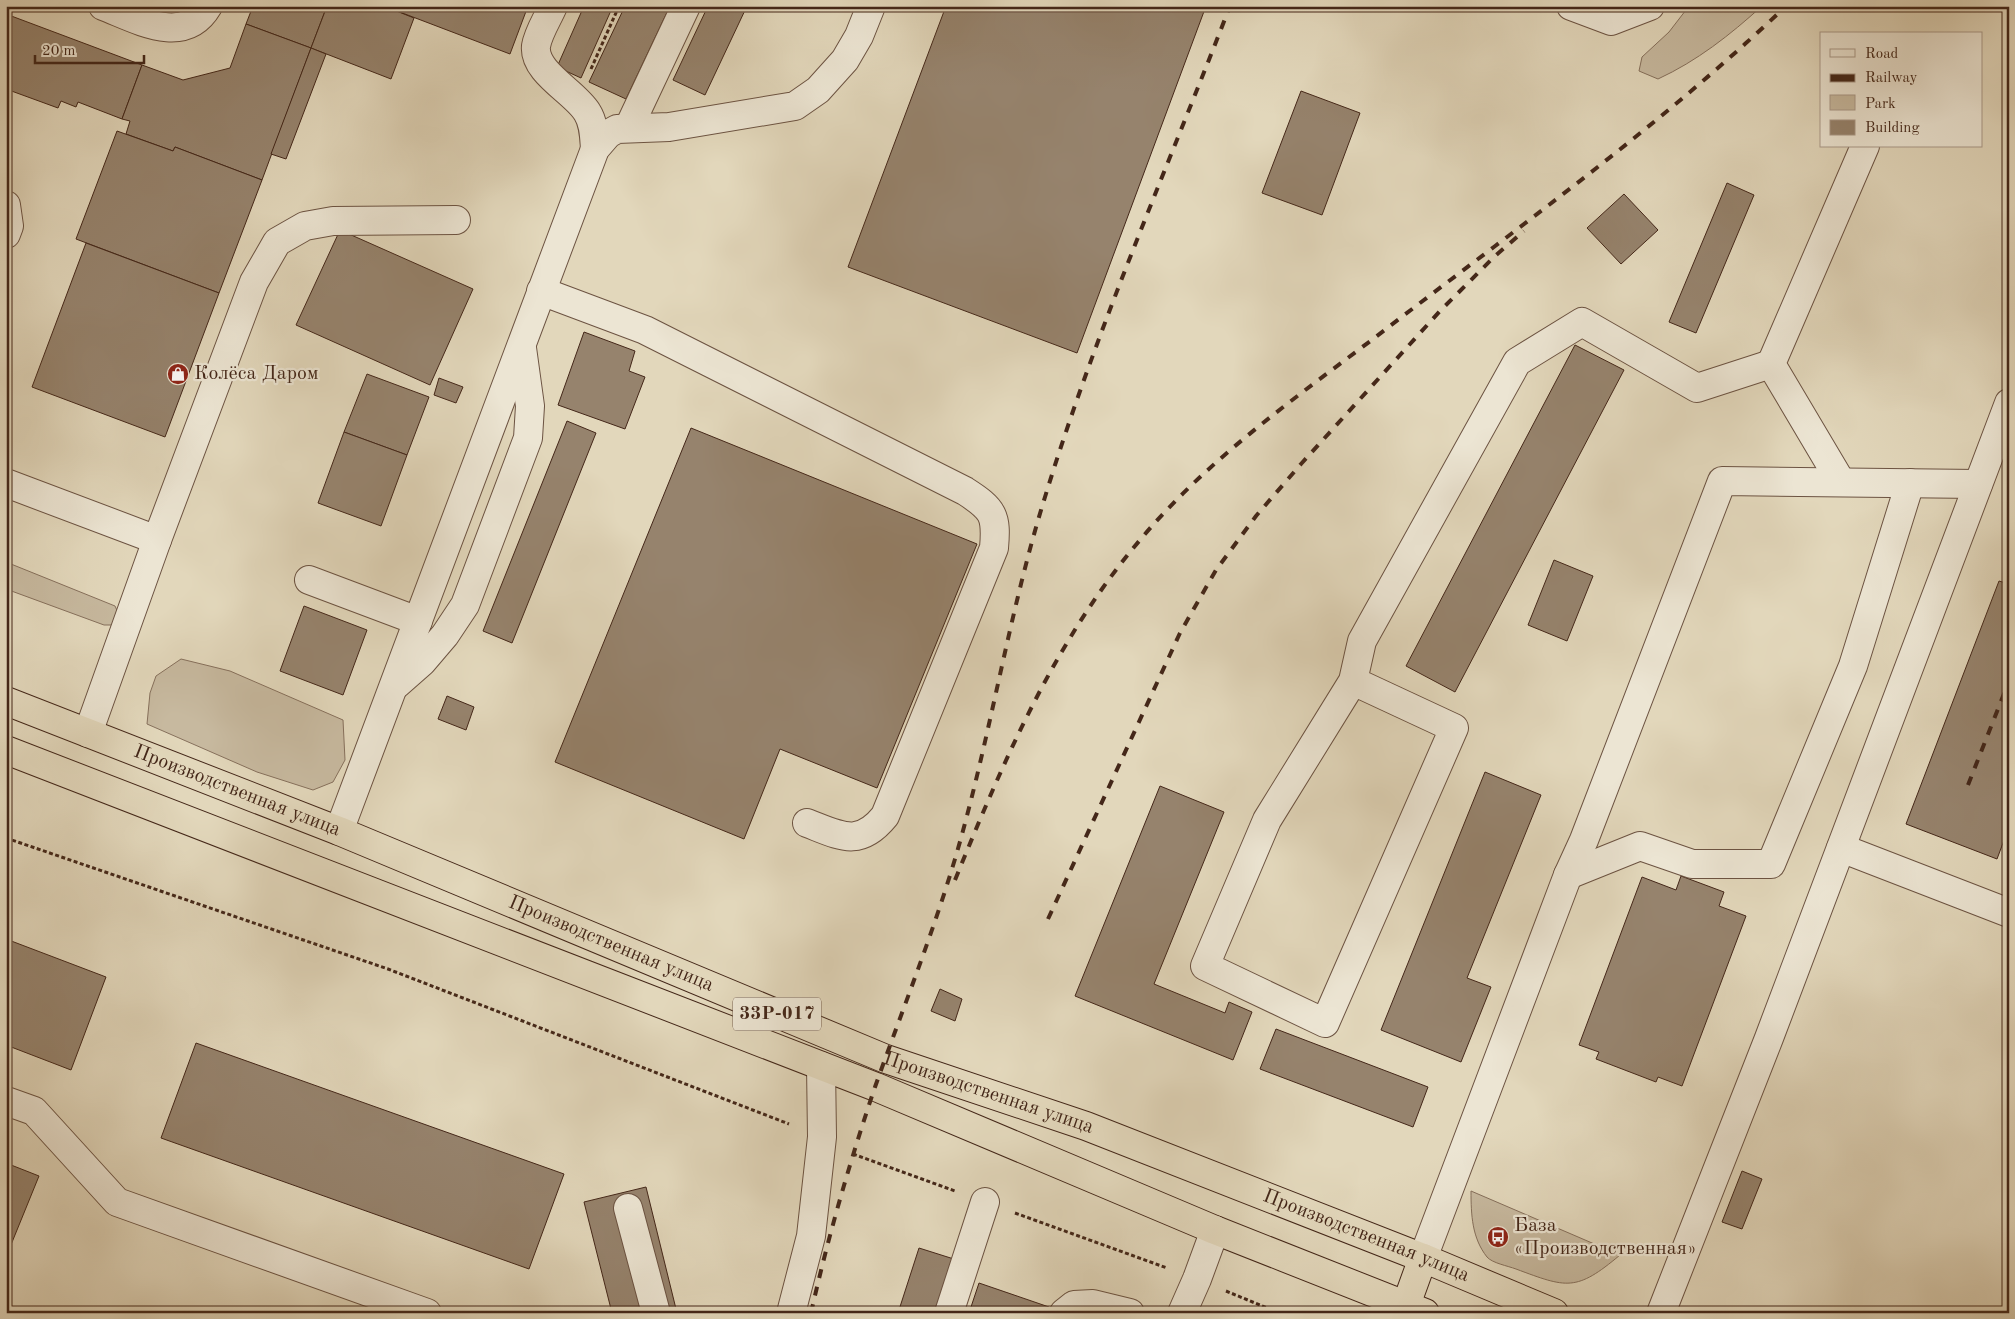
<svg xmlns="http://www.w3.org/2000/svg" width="2015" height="1319" font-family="'Old Standard TT',serif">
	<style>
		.green { fill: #c7b99f; stroke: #86705c }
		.building { fill: #96836d; stroke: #442719 }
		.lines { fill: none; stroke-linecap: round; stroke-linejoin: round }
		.minor-casing { stroke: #6c5342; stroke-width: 30 }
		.highway-casing { stroke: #442719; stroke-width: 30 }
		.path { stroke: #442719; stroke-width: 3; stroke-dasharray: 4 2.5; stroke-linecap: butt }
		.minor { stroke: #ece5d3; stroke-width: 28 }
		.highway { stroke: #e2d7bb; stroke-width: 28 }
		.rail { stroke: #442719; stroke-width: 4; stroke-dasharray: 9 9; stroke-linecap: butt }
		.labels { text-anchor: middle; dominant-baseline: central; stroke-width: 4.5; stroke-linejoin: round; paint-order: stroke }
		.shield { fill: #ece5d3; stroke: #766051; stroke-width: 1 }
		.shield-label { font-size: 19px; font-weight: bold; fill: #442719 }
		.poi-label { font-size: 20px; fill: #442719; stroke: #ece5d3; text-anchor: start }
		.street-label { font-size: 20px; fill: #442719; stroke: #ece5d3 }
	</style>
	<rect width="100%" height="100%" fill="#e2d7bb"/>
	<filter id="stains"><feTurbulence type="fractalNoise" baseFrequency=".004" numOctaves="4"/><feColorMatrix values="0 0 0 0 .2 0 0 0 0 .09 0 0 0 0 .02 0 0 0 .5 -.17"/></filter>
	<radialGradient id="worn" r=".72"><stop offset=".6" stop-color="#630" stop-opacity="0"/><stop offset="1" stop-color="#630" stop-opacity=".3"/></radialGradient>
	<g class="green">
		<path d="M1689 6H1762C1730 35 1697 61 1658 79L1639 71 1642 57 1669 32Z"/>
		<path d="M6 562 115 606 119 615 115 625H104L6 589Z"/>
		<path d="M181 659 230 671 343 720 345 760 333 782 313 790 257 772 147 724 150 693 156 676Z"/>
		<path d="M1471 1191 1620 1255C1576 1292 1567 1288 1516 1269 1508 1266 1492 1263 1487 1257 1472 1238 1471 1215 1471 1191Z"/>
	</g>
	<g class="building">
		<path d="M253 6H327L311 48 246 24Z"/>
		<path d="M327 6H384L414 18 391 79 311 48Z"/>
		<path d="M384 6H528L510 54Z"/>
		<path d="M584 6H613L581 78 557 67Z"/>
		<path d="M625 6H670L626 99 589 82Z"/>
		<path d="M708 6H747L705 95 673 80Z"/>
		<path d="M946 6H1206L1077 353 848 267Z"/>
		<path d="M6 14 142 65 122 119 78 102 76 107 61 101 58 108 6 89Z"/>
		<path d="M246 24 311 48 262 180 175 147 173 151 126 134 130 121 122 119 142 65 183 80 230 68Z"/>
		<path d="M311 48 326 54 286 159 271 154Z"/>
		<path d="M1301 91 1360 113 1322 215 1262 193Z"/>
		<path d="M117 131 173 151 175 147 262 180 219 293 76 239Z"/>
		<path d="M1727 183 1754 195 1696 333 1669 322Z"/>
		<path d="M1624 194 1658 230 1621 264 1587 228Z"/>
		<path d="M340 230 473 289 430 385 296 325Z"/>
		<path d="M86 243 219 293 165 437 32 387Z"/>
		<path d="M584 332 635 351 629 371 645 377 625 429 558 405Z"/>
		<path d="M1575 345 1624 370 1455 692 1406 666Z"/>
		<path d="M367 374 429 397 407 455 344 432Z"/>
		<path d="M439 378 463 387 456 403 434 395Z"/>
		<path d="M567 421 596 433 512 643 483 631Z"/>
		<path d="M691 428 977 544 877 788 780 749 744 839 555 762Z"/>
		<path d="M344 432 407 455 381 526 318 503Z"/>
		<path d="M1554 560 1593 576 1567 641 1528 625Z"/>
		<path d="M1999 581 2009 584V827L1997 859 1906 824Z"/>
		<path d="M304 606 367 630 343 695 280 671Z"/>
		<path d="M447 696 474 707 466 730 438 719Z"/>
		<path d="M1485 772 1541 795 1467 978 1491 987 1461 1062 1381 1030Z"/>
		<path d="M1160 786 1224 812 1154 984 1225 1013 1229 1002 1252 1012 1233 1060 1075 996Z"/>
		<path d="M1681 876 1724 892 1719 906 1746 916 1682 1086 1658 1077 1656 1082 1596 1059 1599 1052 1579 1045 1642 877 1676 890Z"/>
		<path d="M6 939 106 977 71 1070 6 1045Z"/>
		<path d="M940 989 962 999 955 1021 931 1011Z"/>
		<path d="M1276 1029 1428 1087 1413 1127 1260 1069Z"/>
		<path d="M196 1043 564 1174 529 1269 161 1138Z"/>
		<path d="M6 1163 39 1176 6 1257Z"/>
		<path d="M1742 1171 1762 1179 1742 1229 1722 1222Z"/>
		<path d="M646 1187 677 1313H612L584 1202Z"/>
		<path d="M919 1248 957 1260 939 1313H898Z"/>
		<path d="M979 1283 1049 1307 1047 1313H969Z"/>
	</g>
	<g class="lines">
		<g class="minor-casing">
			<g id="minor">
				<path d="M103 6C137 19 184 47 208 6"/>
				<path d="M553 6C548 18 538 33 536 46 533 72 575 92 587 112 594 123 594 136 595 149"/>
				<path d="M1571 6 1611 21 1650 6"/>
				<path d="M629 127 686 6"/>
				<path d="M6 205 9 226 6 234"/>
				<path d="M541 291 645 330 965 491C993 509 997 515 994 548L885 816C859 848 841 836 807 823"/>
				<path d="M1841 482 1771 364 1865 146"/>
				<path d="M6 483 157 540 254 282 277 242 305 226 333 221 456 220"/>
				<path d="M309 580 418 621"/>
				<path d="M1353 681 1267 820 1205 966 1325 1023 1454 728 1353 681 1362 641 1517 362 1582 322 1697 388 1771 364"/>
				<path d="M397 684 422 662 445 635 465 605 528 438 530 406 522 348"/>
				<path d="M88 733 157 540"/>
				<path d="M339 831 595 149 608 134 617 129 669 127 795 106 818 90 845 60 859 36 871 6"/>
				<path d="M1841 848 2009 913"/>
				<path d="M1568 875 1640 846 1692 864H1771L1853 666 1910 483"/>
				<path d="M6 1101 34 1111 117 1202 427 1313"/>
				<path d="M628 1208 656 1313"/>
				<path d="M1423 1258 1568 875 1584 840 1722 481 1978 484"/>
				<path d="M791 1313 811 1236 822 1137 821 1066"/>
				<path d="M949 1313 985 1202"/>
				<path d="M1064 1313 1074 1305 1093 1304 1130 1313"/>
				<path d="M1182 1313 1197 1279 1215 1230"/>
				<path d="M1661 1313 1769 1038 2009 403"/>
			</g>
		</g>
		<g class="highway-casing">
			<g id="highway">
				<path id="s1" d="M6 701 339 831 886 1059 1086 1126 1423 1258 1554 1313"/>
				<path d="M6 750 876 1087 1215 1230 1425 1313"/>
				<path d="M1406 1305 1423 1258"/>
			</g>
		</g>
		<g class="path">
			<path d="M591 69 619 6"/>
			<path d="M6 838 388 969 789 1124"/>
			<path d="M853 1154 955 1191"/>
			<path d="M1015 1213 1167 1268"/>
			<path d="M1226 1291 1279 1313"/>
		</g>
		<use href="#minor" class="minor"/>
		<use href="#highway" class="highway"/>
		<g class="rail">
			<path d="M1968 785 2009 681"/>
			<path d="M955 880C1004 760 1055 640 1140 540 1206 461 1291 401 1373 339 1513 231 1658 128 1786 6"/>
			<path d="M1048 919 1180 633 1216 570 1256 516 1301 464 1440 311 1495 256 1524 231"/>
			<path d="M811 1313C828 1237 850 1161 875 1087 902 1011 932 936 955 859 990 740 1008 616 1045 497 1096 330 1167 169 1230 6"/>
		</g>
	</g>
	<defs>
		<g id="shop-disc" transform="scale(1.125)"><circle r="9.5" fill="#8f2418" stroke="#ece5d3"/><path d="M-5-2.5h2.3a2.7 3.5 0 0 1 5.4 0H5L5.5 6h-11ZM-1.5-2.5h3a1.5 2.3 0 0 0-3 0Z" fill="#fff"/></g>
		<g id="bus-disc" transform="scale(1.125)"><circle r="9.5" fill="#8f2418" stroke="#ece5d3"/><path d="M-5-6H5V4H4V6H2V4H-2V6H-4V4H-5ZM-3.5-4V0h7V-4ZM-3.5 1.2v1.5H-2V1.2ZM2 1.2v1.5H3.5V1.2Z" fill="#fff"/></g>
	</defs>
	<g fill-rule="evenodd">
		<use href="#shop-disc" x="178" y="374"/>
		<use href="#bus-disc" x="1498" y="1237"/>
	</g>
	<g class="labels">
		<rect class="shield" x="733" y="997.5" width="88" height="33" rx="4"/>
		<g class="shield-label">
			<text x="777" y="1014">33Р-017</text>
		</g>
		<g class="poi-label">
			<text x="194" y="374">Колёса Даром</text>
			<text x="1514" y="1226">База<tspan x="1514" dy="23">«Производственная»</tspan></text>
		</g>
		<g class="street-label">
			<text stroke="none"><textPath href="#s1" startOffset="248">Производственная улица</textPath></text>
			<text stroke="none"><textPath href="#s1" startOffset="652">Производственная улица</textPath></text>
			<text stroke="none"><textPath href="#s1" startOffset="1058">Производственная улица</textPath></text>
			<text stroke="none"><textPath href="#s1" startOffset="1462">Производственная улица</textPath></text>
		</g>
	</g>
	<rect width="2015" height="1319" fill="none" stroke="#e2d7bb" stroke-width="25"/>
	<rect x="8" y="8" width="2000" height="1304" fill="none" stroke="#442719" stroke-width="2.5"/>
	<rect x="12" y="12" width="1990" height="1294" fill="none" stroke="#442719"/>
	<rect x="1820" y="32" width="162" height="115" fill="#ece5d3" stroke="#a99989"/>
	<rect x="1830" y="49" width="25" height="8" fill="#ece5d3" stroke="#a99989"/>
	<text x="1865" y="58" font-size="15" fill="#442719">Road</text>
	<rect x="1830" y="74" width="25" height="8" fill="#442719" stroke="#a99989"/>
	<text x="1865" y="82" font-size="15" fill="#442719">Railway</text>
	<rect x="1830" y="95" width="25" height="15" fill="#c7b99f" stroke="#a99989"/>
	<text x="1865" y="108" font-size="15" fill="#442719">Park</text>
	<rect x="1830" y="120" width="25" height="15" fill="#96836d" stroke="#a99989"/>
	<text x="1865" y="132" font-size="15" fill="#442719">Building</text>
	<path d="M35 55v8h109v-8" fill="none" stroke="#442719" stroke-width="2.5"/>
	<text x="42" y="55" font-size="15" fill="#442719" stroke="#ece5d3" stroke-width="4" paint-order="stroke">20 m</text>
	<rect width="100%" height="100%" filter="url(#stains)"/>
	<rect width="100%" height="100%" fill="url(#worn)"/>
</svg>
